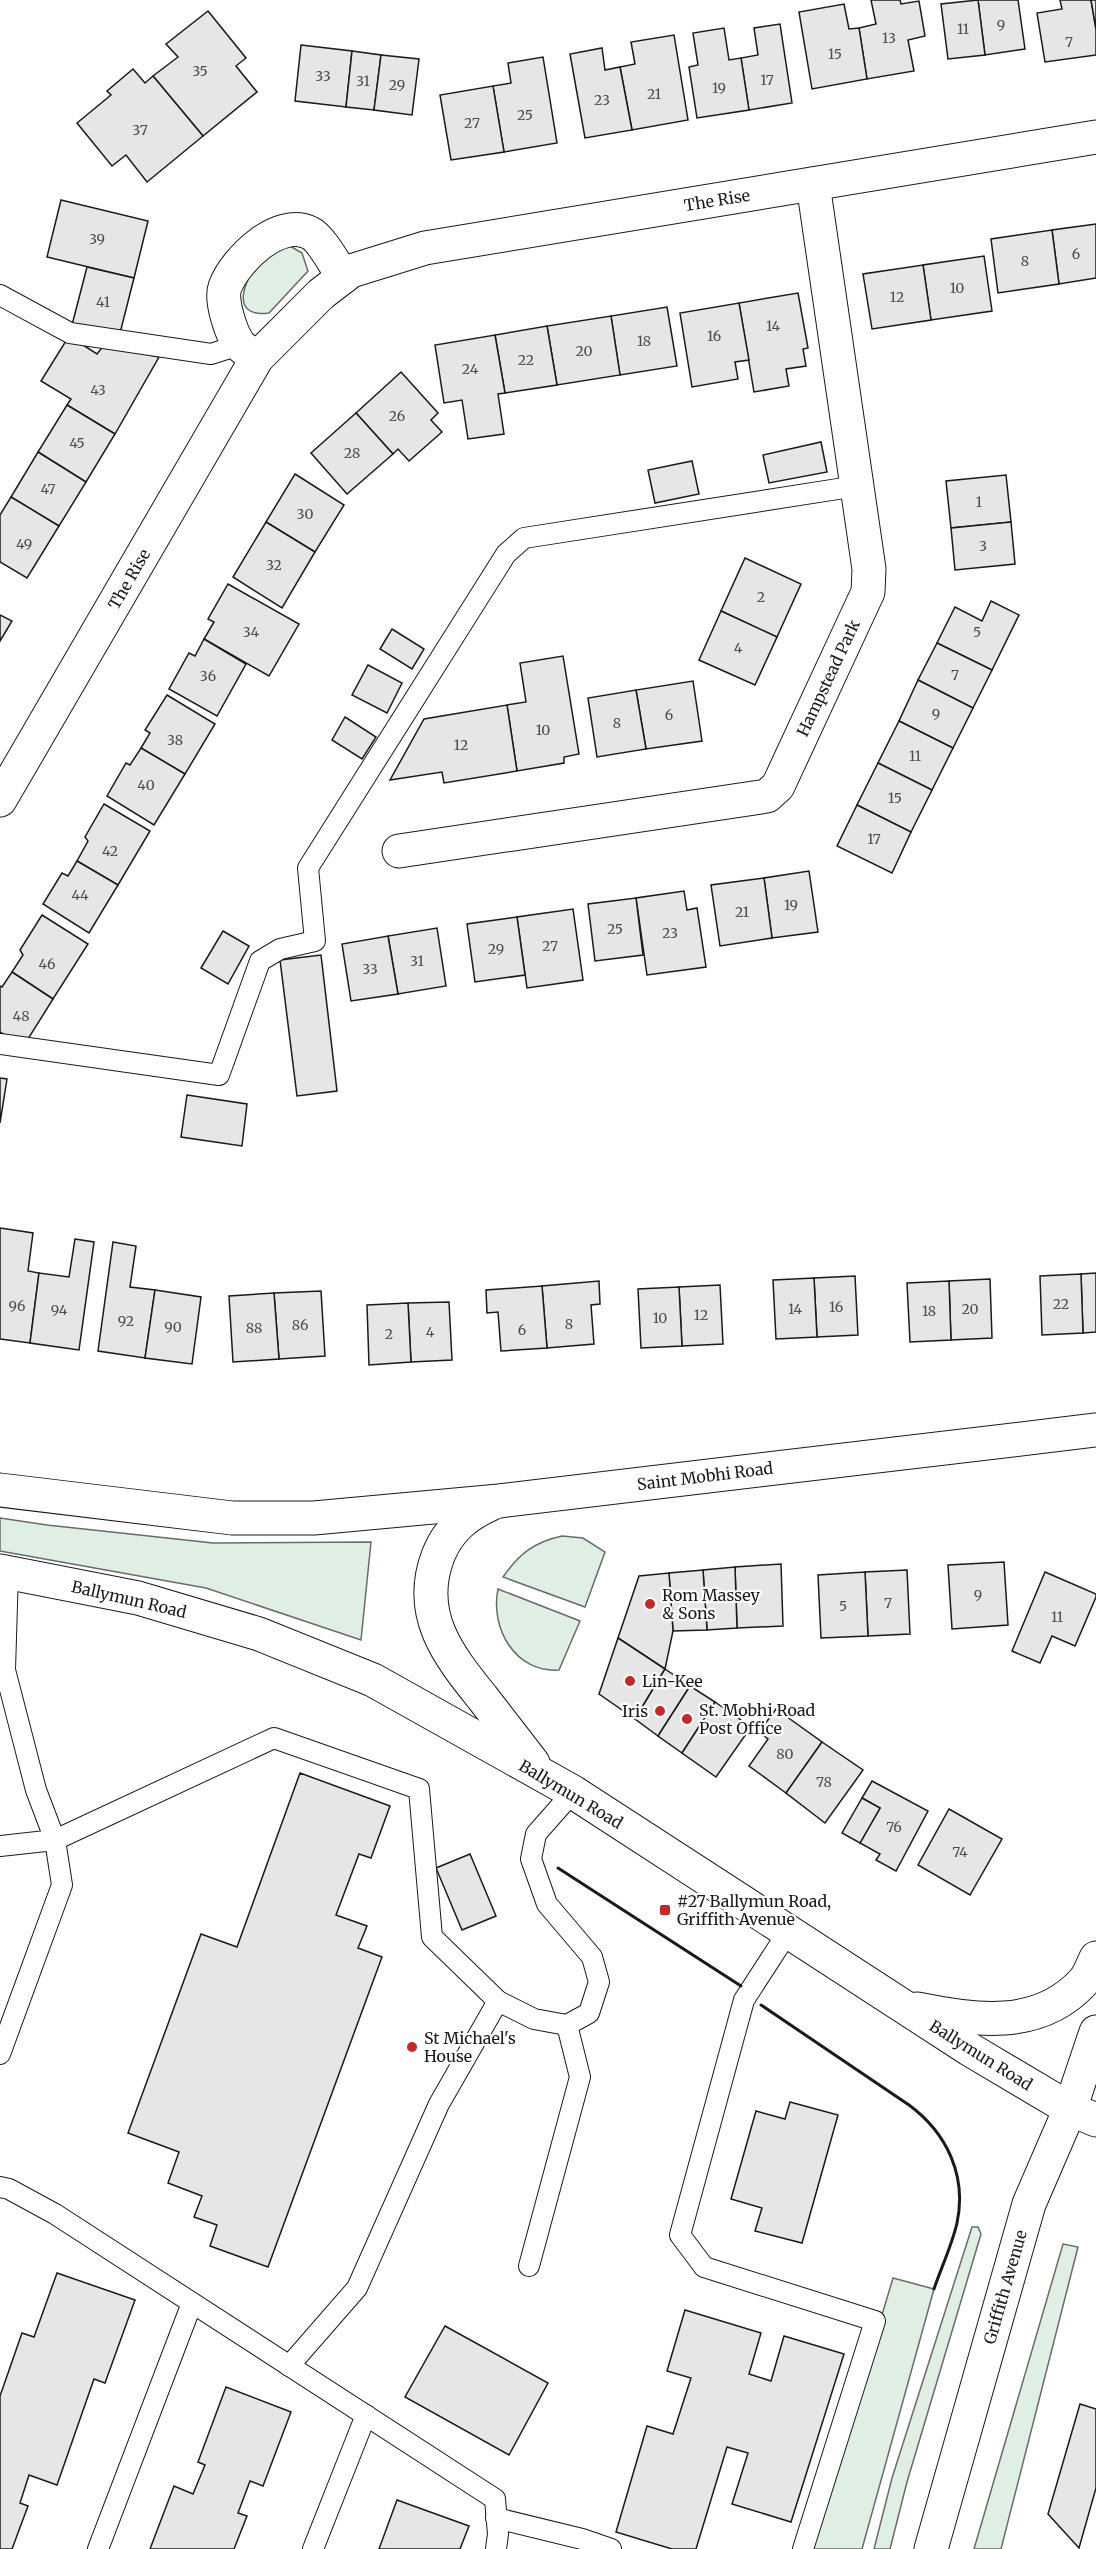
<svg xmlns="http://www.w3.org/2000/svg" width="1096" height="2549" font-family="Merriweather,serif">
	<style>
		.green { fill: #e0efe3; stroke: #6a6a6a; stroke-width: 1.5 }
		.building { fill: #e6e6e6; stroke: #1a1a1a; stroke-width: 1.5 }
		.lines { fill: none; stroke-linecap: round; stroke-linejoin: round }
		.lane-casing { stroke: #1a1a1a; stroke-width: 22 }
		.street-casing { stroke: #1a1a1a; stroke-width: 35 }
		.secondary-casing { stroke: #1a1a1a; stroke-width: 35 }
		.lane { stroke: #fff; stroke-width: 20 }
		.street { stroke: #fff; stroke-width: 33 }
		.secondary { stroke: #fff; stroke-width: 33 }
		.wall { stroke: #1a1a1a; stroke-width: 3 }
		.poi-dot { fill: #c62828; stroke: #fff; stroke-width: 2 }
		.labels { text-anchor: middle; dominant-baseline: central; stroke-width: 4.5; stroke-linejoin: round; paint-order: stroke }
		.number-label { font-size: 14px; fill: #4d4d4d }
		.street-label { font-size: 16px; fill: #1a1a1a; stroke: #fff }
		.poi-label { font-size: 16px; fill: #1a1a1a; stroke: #fff; text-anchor: start }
	</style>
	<rect width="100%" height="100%" fill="#fff"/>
	<g class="green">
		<path d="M290 246 302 253 308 271 269 313C226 319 246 273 264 258 270 252 282 249 290 246Z"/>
		<path d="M0 1518 47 1525 213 1543 371 1542 361 1640 206 1588 0 1551Z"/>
		<path d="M562 1536 583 1538 605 1552 585 1607 503 1577C519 1554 534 1542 562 1536Z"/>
		<path d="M498 1589 580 1621 559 1670C515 1673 490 1628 498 1589Z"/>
		<path d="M972 2227H978L981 2234 907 2482 890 2549H874L892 2478Z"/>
		<path d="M1063 2244 1078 2247 1001 2549H974Z"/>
		<path d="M893 2278 934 2289 862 2549H812Z"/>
	</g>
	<g class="building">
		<path d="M871 0H900L901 4 919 1 925 36 908 40 914 71 867 79 859 28 876 24Z"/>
		<path d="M978 0H1018L1025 49 985 55Z"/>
		<path d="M978 0 985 55 948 59 941 4Z"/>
		<path d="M1060 0H1091L1096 29V55L1045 62 1037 13 1062 9Z"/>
		<path d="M1091 0H1096V29Z"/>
		<path d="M844 4 849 29 859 28 867 79 812 89 799 12Z"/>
		<path d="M208 11 246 58 236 66 257 92 203 136 153 76 178 57 166 44Z"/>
		<path d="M780 24 792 103 749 110 741 58 758 55 754 28Z"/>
		<path d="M724 28 729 60 741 58 749 110 697 118 689 67 698 65 693 33Z"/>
		<path d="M674 35 688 120 632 130 620 67 635 64 631 42Z"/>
		<path d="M301 45 352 51 346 107 295 101Z"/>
		<path d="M602 48 605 70 620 67 632 130 585 138 570 54Z"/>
		<path d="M352 51 381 55 374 110 346 107Z"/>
		<path d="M381 55 419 59 412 115 374 110Z"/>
		<path d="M543 57 557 143 504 152 493 86 511 83 508 63Z"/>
		<path d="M133 69 145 83 153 76 203 136 147 182 126 155 112 166 77 123 111 95 107 91Z"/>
		<path d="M493 86 504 152 451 160 440 95Z"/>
		<path d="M61 200 148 221 134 278 47 257Z"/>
		<path d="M1096 224V278L1059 284 1052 230Z"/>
		<path d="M1052 230 1059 284 998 293 991 239Z"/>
		<path d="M984 256 992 311 931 320 923 265Z"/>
		<path d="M923 265 931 320 872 329 863 274Z"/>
		<path d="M87 267 134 278 119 337 72 325Z"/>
		<path d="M798 293 808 348 803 349 806 366 786 369 789 386 754 392 739 303Z"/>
		<path d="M739 303 749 360 735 362 738 379 692 387 680 313Z"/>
		<path d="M667 307 677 366 620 375 611 316Z"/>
		<path d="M611 316 620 375 557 385 547 326Z"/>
		<path d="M547 326 557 385 505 393 495 335Z"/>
		<path d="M495 335 505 393 498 394 504 434 468 439 462 400 444 403 435 345Z"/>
		<path d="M69 336 97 354 104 345 159 357 115 434 67 405 71 399 41 381Z"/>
		<path d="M401 372 438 413 431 420 442 432 409 461 398 449 393 454 356 413Z"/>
		<path d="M67 405 115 434 86 482 38 452Z"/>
		<path d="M356 413 393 454 347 494 311 453Z"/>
		<path d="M821 442 827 472 769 483 763 455Z"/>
		<path d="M38 452 86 482 59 526 11 497Z"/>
		<path d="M692 461 699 494 655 503 648 470Z"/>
		<path d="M295 474 344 505 315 552 266 522Z"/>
		<path d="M1006 475 1011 522 951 528 946 481Z"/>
		<path d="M11 497 59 526 27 578 0 562V515Z"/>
		<path d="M266 522 315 552 282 608 233 577Z"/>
		<path d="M1011 522 1015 564 955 570 951 528Z"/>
		<path d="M745 558 801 584 777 637 721 611Z"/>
		<path d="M228 584 299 624 269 676 204 639 214 622 208 619Z"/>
		<path d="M991 601 1019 615 992 670 937 643 955 607 982 621Z"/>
		<path d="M721 611 777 637 755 685 699 660Z"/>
		<path d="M0 615 12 621 0 641Z"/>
		<path d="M392 629 424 649 412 669 380 649Z"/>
		<path d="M204 639 246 664 217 716 169 689 189 653 195 656Z"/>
		<path d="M937 643 992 670 973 708 918 680Z"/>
		<path d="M563 656 579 754 564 757V763L517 771 507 705 526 702 520 663Z"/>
		<path d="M368 665 402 683 387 713 352 695Z"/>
		<path d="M918 680 973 708 953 748 899 721Z"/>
		<path d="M693 681 702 741 646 749 636 690Z"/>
		<path d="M636 690 646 749 597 757 588 698Z"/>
		<path d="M167 695 215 724 185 774 141 748 150 733 145 730Z"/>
		<path d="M507 705 517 771 444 783 442 772 390 780 424 719Z"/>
		<path d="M345 717 376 737 362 759 332 740Z"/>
		<path d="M899 721 953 748 932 790 878 763Z"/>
		<path d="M141 748 185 774 154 825 107 796 126 763 130 765Z"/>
		<path d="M878 763 932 790 911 832 857 805Z"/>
		<path d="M104 804 150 831 118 885 77 861 88 841 85 837Z"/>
		<path d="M857 805 911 832 892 873 837 846Z"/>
		<path d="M77 861 118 885 89 933 43 904 62 873 68 876Z"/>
		<path d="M809 871 818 932 772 938 764 878Z"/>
		<path d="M764 878 772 938 720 946 711 885Z"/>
		<path d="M684 891 687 910 697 908 706 967 647 975 636 898Z"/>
		<path d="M636 898 643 955 595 961 588 904Z"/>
		<path d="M573 909 583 980 527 988 517 917Z"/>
		<path d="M42 915 88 944 53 999 12 972 23 955 20 950Z"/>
		<path d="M517 917 525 975 475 982 467 924Z"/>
		<path d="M437 928 446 986 398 994 388 936Z"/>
		<path d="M223 931 249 946 228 984 201 968Z"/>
		<path d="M388 936 398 994 351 1001 342 944Z"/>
		<path d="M321 955 337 1091 297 1096 280 960Z"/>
		<path d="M12 972 53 999 23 1047 0 1032V986L2 987Z"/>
		<path d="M0 1078 7 1079 0 1123Z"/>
		<path d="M187 1095 247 1104 242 1146 181 1137Z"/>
		<path d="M0 1228 33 1233 28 1271 39 1273 30 1343 0 1339Z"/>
		<path d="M75 1239 94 1242 79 1350 30 1343 39 1273 69 1277Z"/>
		<path d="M113 1242 136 1246 130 1287 155 1290 145 1358 98 1351Z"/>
		<path d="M1096 1273V1332L1083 1333 1081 1274Z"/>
		<path d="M1081 1274 1083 1333 1042 1335 1040 1276Z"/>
		<path d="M855 1276 858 1335 817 1337 814 1278Z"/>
		<path d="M814 1278 817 1337 776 1339 773 1280Z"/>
		<path d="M990 1279 992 1338 951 1340 949 1281Z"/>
		<path d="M599 1281 600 1304 591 1305 594 1344 547 1348 542 1286Z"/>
		<path d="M949 1281 951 1340 910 1342 907 1283Z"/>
		<path d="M720 1285 723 1344 682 1346 679 1287Z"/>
		<path d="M542 1286 547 1348 501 1351 498 1312 487 1313 486 1290Z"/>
		<path d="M679 1287 682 1346 641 1348 638 1289Z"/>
		<path d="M155 1290 201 1297 192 1364 145 1358Z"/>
		<path d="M321 1291 325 1356 279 1359 274 1293Z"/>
		<path d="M274 1293 279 1359 233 1362 229 1296Z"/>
		<path d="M449 1302 452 1360 411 1362 408 1303Z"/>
		<path d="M408 1303 411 1362 369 1365 367 1305Z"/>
		<path d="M1004 1562 1008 1625 952 1629 948 1565Z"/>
		<path d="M781 1564 783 1626 737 1628 735 1567Z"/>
		<path d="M735 1567 737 1628 707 1630 703 1570Z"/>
		<path d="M703 1570 707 1630 673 1631 669 1573Z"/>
		<path d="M907 1570 910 1634 868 1636 865 1572Z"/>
		<path d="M865 1572 868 1636 821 1638 818 1575Z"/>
		<path d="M1045 1572 1096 1594V1597L1075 1646 1052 1636 1040 1663 1012 1651Z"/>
		<path d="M669 1573 673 1631 665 1669 618 1638 639 1576Z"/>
		<path d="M618 1638 665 1669 635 1719 599 1694Z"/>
		<path d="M665 1669 690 1686 658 1736 635 1719Z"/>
		<path d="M690 1686 715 1702 682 1753 658 1736Z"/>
		<path d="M715 1702 751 1727 716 1777 682 1753Z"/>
		<path d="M776 1709 822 1742 786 1793 749 1766 768 1739 759 1732Z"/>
		<path d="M822 1742 863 1770 825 1823 786 1793Z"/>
		<path d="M300 1773 390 1806 371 1858 359 1854 336 1915 367 1926 358 1948 382 1957 268 2267 210 2246 217 2225 194 2217 202 2196 168 2183 179 2152 128 2133 201 1934 237 1947Z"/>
		<path d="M872 1781 928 1811 896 1871 876 1860 880 1854 860 1843 880 1808 862 1798Z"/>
		<path d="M862 1798 880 1808 860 1843 842 1833Z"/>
		<path d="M949 1809 1002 1839 970 1895 918 1865Z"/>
		<path d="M470 1854 496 1916 462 1930 436 1868Z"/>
		<path d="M790 2102 838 2115 802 2243 755 2231 762 2208 731 2199 756 2111 785 2119Z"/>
		<path d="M57 2273 135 2300 105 2383 94 2379 57 2485 29 2475 20 2503 28 2506 12 2549H0V2396L22 2333 34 2337Z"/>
		<path d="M685 2310 761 2333 749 2374 771 2381 784 2336 844 2354 791 2522 732 2504 748 2453 727 2447 696 2549H672L616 2532 647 2426 673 2434 691 2378 667 2371Z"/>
		<path d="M445 2326 548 2383 509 2455 405 2397Z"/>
		<path d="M226 2387 291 2412 263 2486 250 2481 238 2513 247 2516 234 2549H150L174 2486 193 2494 205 2465 198 2462Z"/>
		<path d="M1080 2404 1096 2409V2488L1079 2548 1048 2514Z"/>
		<path d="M397 2500 469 2526 460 2549H379Z"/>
	</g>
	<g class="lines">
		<g class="lane-casing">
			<g id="lane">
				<path d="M0 295 70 333 211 354 239 345"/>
				<path d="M0 1044 219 1075 260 961 280 949 315 941 308 868 506 554 524 538 857 486"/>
				<path d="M0 1846 55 1840 274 1738 419 1789 432 1937 498 2001 534 2019 567 2025 589 2013 599 1982 592 1957 547 1904 531 1859 536 1834 573 1792"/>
				<path d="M788 1932 744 2000 680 2235 704 2267 875 2321 803 2549"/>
				<path d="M0 2054 62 1885 55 1840 36 1790 5 1670 8 1572"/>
				<path d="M0 2187 9 2189 55 2214 495 2499 498 2534 496 2549"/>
				<path d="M529 2266 580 2077 567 2025"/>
				<path d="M289 2366 357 2288 439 2104 498 2001"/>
				<path d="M496 2518 582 2539 611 2549"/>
				<path d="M98 2549 192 2303"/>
				<path d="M313 2549 366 2415"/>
			</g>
		</g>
		<g class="street-casing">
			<g id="street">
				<path d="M257 358C252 354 243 349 239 344 231 333 220 300 225 287 235 260 279 217 310 233 321 238 336 266 343 277"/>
				<path d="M0 800 257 358 321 294 351 271 425 248 1096 137"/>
				<path d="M399 851 767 796 778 786 868 592 869 569 813 184"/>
			</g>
		</g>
		<g class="secondary-casing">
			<g id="secondary">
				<path d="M0 1490 232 1518H314L499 1501 1096 1430"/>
				<path d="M491 1504C466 1515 448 1530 438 1556 416 1614 448 1655 482 1697 499 1719 516 1741 533 1763"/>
				<path d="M0 1571 138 1598 259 1634 373 1680 573 1792 969 2049 1070 2109 1096 2120"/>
				<path d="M917 2009C974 2020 1038 2031 1083 1982 1089 1976 1092 1966 1096 1958"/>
				<path d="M931 2549 1029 2204 1070 2109 1096 2032"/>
			</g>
		</g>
		<use href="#lane" class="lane"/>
		<use href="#street" class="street"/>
		<use href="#secondary" class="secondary"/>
		<g class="wall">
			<path d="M558 1868 741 1986"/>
			<path d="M761 2005 909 2105C947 2133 967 2176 957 2223 952 2245 941 2268 934 2289"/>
		</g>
	</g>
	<g class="poi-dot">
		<circle cx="650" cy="1604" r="6"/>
		<circle cx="630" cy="1681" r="6"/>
		<circle cx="660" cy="1711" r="6"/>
		<circle cx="687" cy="1719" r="6"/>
		<rect x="659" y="1904" width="12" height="12" rx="3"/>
		<circle cx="412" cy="2047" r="6"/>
	</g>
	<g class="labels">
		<g class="number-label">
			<text x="1001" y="25">9</text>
			<text x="963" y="29">11</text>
			<text x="889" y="38">13</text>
			<text x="1069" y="42">7</text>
			<text x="835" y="54">15</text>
			<text x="200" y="71">35</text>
			<text x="323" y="76">33</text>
			<text x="767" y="80">17</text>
			<text x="363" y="81">31</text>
			<text x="397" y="85">29</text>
			<text x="719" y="88">19</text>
			<text x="654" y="94">21</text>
			<text x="602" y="100">23</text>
			<text x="525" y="115">25</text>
			<text x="472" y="123">27</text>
			<text x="140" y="130">37</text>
			<text x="97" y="239">39</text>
			<text x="1076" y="254">6</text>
			<text x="1025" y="261">8</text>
			<text x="957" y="288">10</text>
			<text x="897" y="297">12</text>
			<text x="103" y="302">41</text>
			<text x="773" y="326">14</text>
			<text x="714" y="336">16</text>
			<text x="644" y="341">18</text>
			<text x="584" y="351">20</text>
			<text x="526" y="360">22</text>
			<text x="470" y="369">24</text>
			<text x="98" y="390">43</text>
			<text x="397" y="416">26</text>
			<text x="77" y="443">45</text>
			<text x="352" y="453">28</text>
			<text x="48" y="489">47</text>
			<text x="979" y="502">1</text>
			<text x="305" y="514">30</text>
			<text x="24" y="544">49</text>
			<text x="983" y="546">3</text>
			<text x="274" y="565">32</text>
			<text x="761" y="597">2</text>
			<text x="251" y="632">34</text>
			<text x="977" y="632">5</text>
			<text x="738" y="648">4</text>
			<text x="955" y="675">7</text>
			<text x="208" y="676">36</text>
			<text x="936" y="714">9</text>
			<text x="669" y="715">6</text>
			<text x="617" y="723">8</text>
			<text x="543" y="730">10</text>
			<text x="175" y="740">38</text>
			<text x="461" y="745">12</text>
			<text x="915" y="756">11</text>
			<text x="146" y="785">40</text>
			<text x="895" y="798">15</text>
			<text x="874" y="839">17</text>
			<text x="110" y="851">42</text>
			<text x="80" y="895">44</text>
			<text x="791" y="905">19</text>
			<text x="742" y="912">21</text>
			<text x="615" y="929">25</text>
			<text x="670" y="933">23</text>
			<text x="550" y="946">27</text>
			<text x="496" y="949">29</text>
			<text x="417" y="961">31</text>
			<text x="47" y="964">46</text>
			<text x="370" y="969">33</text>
			<text x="21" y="1016">48</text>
			<text x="1061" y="1304">22</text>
			<text x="17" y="1306">96</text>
			<text x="836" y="1307">16</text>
			<text x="795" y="1309">14</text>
			<text x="970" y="1309">20</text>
			<text x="59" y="1310">94</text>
			<text x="929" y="1311">18</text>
			<text x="701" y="1315">12</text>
			<text x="660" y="1318">10</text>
			<text x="126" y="1321">92</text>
			<text x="569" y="1324">8</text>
			<text x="300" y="1325">86</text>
			<text x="173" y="1327">90</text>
			<text x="254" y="1328">88</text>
			<text x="522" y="1330">6</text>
			<text x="430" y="1332">4</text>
			<text x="389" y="1334">2</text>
			<text x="978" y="1595">9</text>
			<text x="888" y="1603">7</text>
			<text x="843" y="1606">5</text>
			<text x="1057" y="1617">11</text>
			<text x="785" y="1754">80</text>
			<text x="824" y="1782">78</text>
			<text x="894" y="1827">76</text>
			<text x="960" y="1852">74</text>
		</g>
		<g class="street-label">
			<text transform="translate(717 200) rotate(-9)">The Rise</text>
			<text transform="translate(129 579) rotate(-60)">The Rise</text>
			<text transform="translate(828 678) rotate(-65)">Hampstead Park</text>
			<text transform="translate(705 1476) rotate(-7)">Saint Mobhi Road</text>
			<text transform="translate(129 1599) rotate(13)">Ballymun Road</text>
			<text transform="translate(571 1794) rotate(31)">Ballymun Road</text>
			<text transform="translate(981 2055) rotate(32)">Ballymun Road</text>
			<text transform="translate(1005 2287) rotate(-74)">Griffith Avenue</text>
		</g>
		<g class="poi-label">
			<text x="662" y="1595">Rom Massey<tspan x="662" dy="18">&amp; Sons</tspan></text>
			<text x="642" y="1681">Lin-Kee</text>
			<text x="699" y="1710">St. Mobhi Road<tspan x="699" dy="18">Post Office</tspan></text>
			<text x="648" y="1711" text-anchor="end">Iris</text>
			<text x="677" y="1901">#27 Ballymun Road,<tspan x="677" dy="18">Griffith Avenue</tspan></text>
			<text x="424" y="2038">St Michael's<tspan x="424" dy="18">House</tspan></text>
		</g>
	</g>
</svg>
